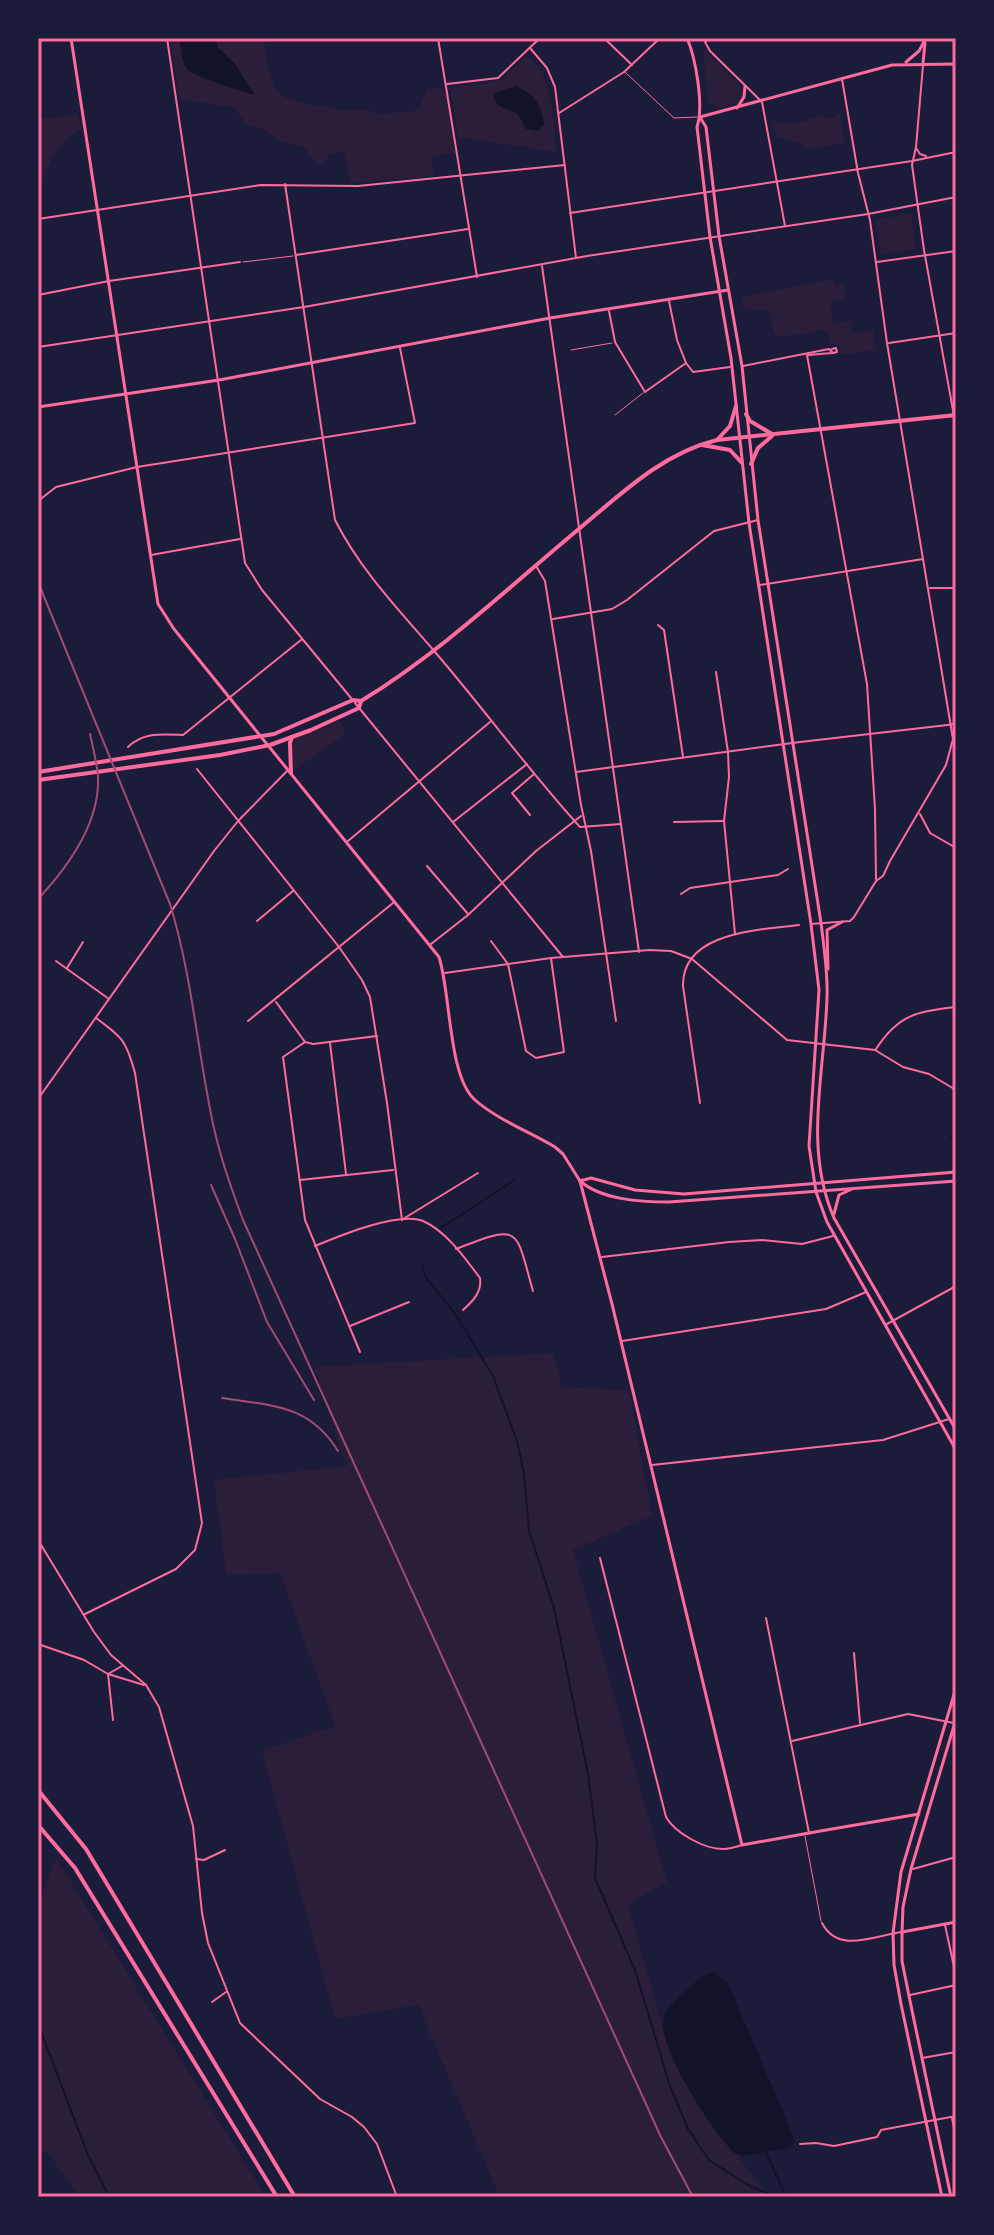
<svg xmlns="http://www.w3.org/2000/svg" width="994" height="2235" font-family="'Crimson Pro',serif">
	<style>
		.green { fill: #2a1e3b }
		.water { fill: #12122b }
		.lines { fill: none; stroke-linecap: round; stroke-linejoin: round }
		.stream { stroke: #12122b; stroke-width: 2 }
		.service { stroke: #ff6b9d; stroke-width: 1 }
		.minor { stroke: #ff6b9d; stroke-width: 2 }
		.tertiary { stroke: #ff6b9d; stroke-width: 3 }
		.secondary { stroke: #ff6b9d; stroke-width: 3 }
		.primary { stroke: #ff6b9d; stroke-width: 3 }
		.trunk { stroke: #ff6b9d; stroke-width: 4 }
		.motorway { stroke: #ff6b9d; stroke-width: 4 }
		.rail { stroke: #a44b75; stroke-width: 2 }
		.neatline { fill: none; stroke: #ff6b9d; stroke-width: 3 }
	</style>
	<rect width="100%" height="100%" fill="#1b1b3a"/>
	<g class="green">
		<path d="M170 38H264L268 66 275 88 284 97 318 107 329 106 345 111 366 109 378 114 414 111 418 109 428 89 438 88 445 93 455 153 433 157 432 164 434 176 350 183 344 152 329 154 326 162 318 164 304 148 281 141 265 130 248 125 234 108 179 99Z"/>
		<path d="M703 49 741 86 743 95 738 102 719 108 708 102Z"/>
		<path d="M526 56C553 67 553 126 557 152L458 137 450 87 500 81Z"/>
		<path d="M840 114 845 143 809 149 796 142 777 137 774 123H800L820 115 830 119Z"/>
		<path d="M78 115 81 129C55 143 47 168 38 194V119Z"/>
		<path d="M911 213 916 249 881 255 875 220Z"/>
		<path d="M833 279 835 287 844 285 846 301 844 299 832 301 831 315 835 323 851 321 853 334 873 330 876 350 840 355V345L835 343 830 345 827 330 779 337 774 333 768 309 748 311 742 306 743 297Z"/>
		<path d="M339 721 345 728 344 735 294 770 292 747 296 738Z"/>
		<path d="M554 1353 562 1387 629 1390 652 1516 573 1550 667 1882 628 1904 671 2055 741 2160 768 2197H500L418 2005 335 2019 262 1751 335 1726 280 1573 226 1575 214 1480 347 1466 314 1367Z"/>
		<path d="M56 1858 266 2197H79L48 2153 38 2150V1905Z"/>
	</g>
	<g class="water">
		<path d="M178 38H215L218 47 235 64 255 95C244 92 191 76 186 68 181 60 182 48 178 38Z"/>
		<path d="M516 86C534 93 542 106 544 125L538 131 526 129C524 125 522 120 519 116 510 106 499 112 493 97L495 93Z"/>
		<path d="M714 1972 728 1983 791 2131 794 2141 790 2147 744 2156 736 2154C713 2134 662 2053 663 2023 663 2011 675 2001 684 1993 693 1984 702 1975 714 1972Z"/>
	</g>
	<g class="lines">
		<g class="stream">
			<path d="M951 1136 956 1142"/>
			<path d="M439 1229 515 1180"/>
			<path d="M422 1266 425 1276 456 1315 493 1376 517 1441 524 1474 529 1531 554 1608 588 1774 597 1844 595 1878 635 1970 670 2086 688 2129 709 2160 746 2184 775 2197"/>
			<path d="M38 2024 88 2155 109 2197"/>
			<path d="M766 2152 786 2197"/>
		</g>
		<g class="service">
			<path d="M625 72 674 118 697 117"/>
			<path d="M243 262 293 256"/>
			<path d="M571 350 612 343"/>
			<path d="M615 415 643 393"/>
			<path d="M805 1836 821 1921"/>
		</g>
		<g class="minor">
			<path d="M167 38 245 563 262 590 351 698"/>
			<path d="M438 38 477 277"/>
			<path d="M604 38 632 65"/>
			<path d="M709 38 705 42 710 51 762 102 785 226"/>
			<path d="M530 48 547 68 555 87 576 258"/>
			<path d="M923 65 916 147 912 165 924 250 956 427"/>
			<path d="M447 84 498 78 540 38"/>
			<path d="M559 113 624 72 660 38"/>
			<path d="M916 148 920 154 926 156"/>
			<path d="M285 184 335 520C361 571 398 609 435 652 484 709 529 771 580 827L621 824"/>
			<path d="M570 213 912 161 956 152"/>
			<path d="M38 219 261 185 358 186 565 165"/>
			<path d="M296 255 468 229"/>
			<path d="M877 262 956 251"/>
			<path d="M542 266 639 952"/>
			<path d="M38 295 109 281 240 262"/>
			<path d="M669 301 677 340 686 363"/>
			<path d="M609 311 615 342 645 392 686 363 693 372 730 367"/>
			<path d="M889 343 956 333"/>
			<path d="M38 347 304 307 587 256 868 214 956 197"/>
			<path d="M807 355 867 684 875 809 876 879"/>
			<path d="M808 355 832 353"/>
			<path d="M743 366 829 349 833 353 837 352 836 348 832 349"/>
			<path d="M38 501 56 487 137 467 415 423 400 348"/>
			<path d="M151 555 240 539"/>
			<path d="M536 566 545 581 581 805 591 851 616 1021"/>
			<path d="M760 585 923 559"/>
			<path d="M930 588H956"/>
			<path d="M553 619 612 609 627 600 714 531 758 520"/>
			<path d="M658 625 664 630 683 757"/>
			<path d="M716 672 728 752 729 777 724 821 735 934"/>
			<path d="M355 703 563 957"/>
			<path d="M128 747C143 732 162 734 183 735L301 640"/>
			<path d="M197 769 339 947 362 980 370 997 387 1103 402 1220"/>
			<path d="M576 772 800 742 956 724"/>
			<path d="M920 814 930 833 956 848"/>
			<path d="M530 815 512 793 534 774"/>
			<path d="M453 822 527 764"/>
			<path d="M674 822 724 821"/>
			<path d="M348 841 490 722"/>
			<path d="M427 866 468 914"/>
			<path d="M681 894 690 888 778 875 788 869"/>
			<path d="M257 921 293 891"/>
			<path d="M811 924 850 921 854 917 876 881 883 876 890 861 946 765 953 739 887 343 870 220 858 173 842 79"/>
			<path d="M491 941 508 964 526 1051 536 1058 564 1052 551 958"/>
			<path d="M431 944 468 915 536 851 581 816"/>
			<path d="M56 961 109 999"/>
			<path d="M67 968 83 942"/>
			<path d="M445 973 551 958 649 950 671 951 692 959 787 1040 875 1050 903 1067 929 1074 956 1090"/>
			<path d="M276 1002 305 1042"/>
			<path d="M248 1021 393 903"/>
			<path d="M330 1043 346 1174"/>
			<path d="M876 1049C899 1014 916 1012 956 1007"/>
			<path d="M38 1099 214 851 238 821 288 770"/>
			<path d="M700 1103 683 986C682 931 761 930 799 925"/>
			<path d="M300 1180 393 1170"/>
			<path d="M403 1219 478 1173"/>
			<path d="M315 1246C339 1236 399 1211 423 1221 446 1231 465 1258 480 1278 482 1292 473 1301 463 1310"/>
			<path d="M456 1249C522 1223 515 1228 533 1291"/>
			<path d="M602 1257 729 1242 762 1240 802 1244 833 1236"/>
			<path d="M887 1324 956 1286"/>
			<path d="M350 1326 409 1302"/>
			<path d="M622 1341 826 1309 866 1292"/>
			<path d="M360 1352 305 1220 283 1057 305 1042 313 1044 377 1036"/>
			<path d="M652 1465 883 1440 949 1419"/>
			<path d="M38 1540 94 1632 111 1655 146 1685 159 1707 193 1826 202 1913 208 1943 240 2023 320 2099 352 2117 364 2127 377 2144 397 2197"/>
			<path d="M600 1558 666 1817C675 1833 704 1849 723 1849 729 1849 736 1847 742 1845"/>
			<path d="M85 1614 176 1569 195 1550 202 1523 135 1073C126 1040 123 1038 96 1018"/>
			<path d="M766 1618 809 1833"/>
			<path d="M38 1644 84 1660 108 1674 144 1685"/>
			<path d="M854 1653 860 1723"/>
			<path d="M113 1720 108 1674 122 1666"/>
			<path d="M792 1741 908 1714 954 1723"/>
			<path d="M196 1859 204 1860 225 1850"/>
			<path d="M913 1869 956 1857"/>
			<path d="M822 1923C838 1954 873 1936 902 1932"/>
			<path d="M945 1925 956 1976"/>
			<path d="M910 1995 956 1985"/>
			<path d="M212 2002 226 1992"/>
			<path d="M922 2058 956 2052"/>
			<path d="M952 2118 956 2137"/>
			<path d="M800 2144 816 2143 834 2146 877 2137 881 2130 956 2116"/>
		</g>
		<g class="tertiary">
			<path d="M906 62 919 51 926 38"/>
			<path d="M923 63 925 43"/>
			<path d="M737 108 744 97 745 86"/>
			<path d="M700 117 892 65 956 64"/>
			<path d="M38 407 219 380 550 318 728 290"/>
			<path d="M580 1181 612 1304 742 1845 809 1833"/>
			<path d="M902 1932 956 1922"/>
		</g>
		<g class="secondary">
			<path d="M71 38 158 604 174 629 439 957C451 994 448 1076 475 1100 498 1120 530 1132 555 1147L563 1154 580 1181"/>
			<path d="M580 1181C602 1200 641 1202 669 1202L956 1181"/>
			<path d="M580 1181 591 1178 635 1190 684 1194 956 1172"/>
			<path d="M809 1833 919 1814"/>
		</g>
		<g class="primary">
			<path d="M687 38C696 59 704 106 697 127L710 237 731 358 749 523 811 924 819 990 809 1146 816 1192 827 1222 956 1450"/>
			<path d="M701 119 706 127 719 236 742 366 758 520 821 923C824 948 828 972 827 997 825 1071 803 1147 834 1218L956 1430"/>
			<path d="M828 969 827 930 842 922"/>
			<path d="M834 1214 839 1195 852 1189"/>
			<path d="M942 2197 901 2004 894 1965 893 1933 901 1872 956 1688"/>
			<path d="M951 2197 909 1996 902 1961V1932L903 1907 911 1869 956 1719"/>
		</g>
		<g class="trunk">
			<path d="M746 414 750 421 772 434"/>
			<path d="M717 440 730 426 736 406"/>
			<path d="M702 445 730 450 742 463"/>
			<path d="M751 464 758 448 772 436"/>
			<path d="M38 772 274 734 353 700 361 701"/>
			<path d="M291 773 290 743 292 737"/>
			<path d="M38 780 220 755 270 745 311 730 359 708 361 701C440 653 509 587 580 528 622 493 663 453 717 440L956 415"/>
		</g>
		<g class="motorway">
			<path d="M38 1790 86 1849 295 2197"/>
			<path d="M38 1825 75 1868 277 2197"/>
		</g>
		<g class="rail">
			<path d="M38 582 170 904C191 972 197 1045 211 1114 218 1151 230 1185 243 1220L661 2137 693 2197"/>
			<path d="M38 899C68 867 100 824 98 777 97 763 93 748 90 734"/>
			<path d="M211 1185 235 1239 267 1322 314 1400"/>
			<path d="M222 1398C272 1406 309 1404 338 1451"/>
		</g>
	</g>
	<rect width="994" height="2235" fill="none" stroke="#1b1b3a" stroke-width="80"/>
	<rect x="40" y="40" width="914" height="2155" class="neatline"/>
</svg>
